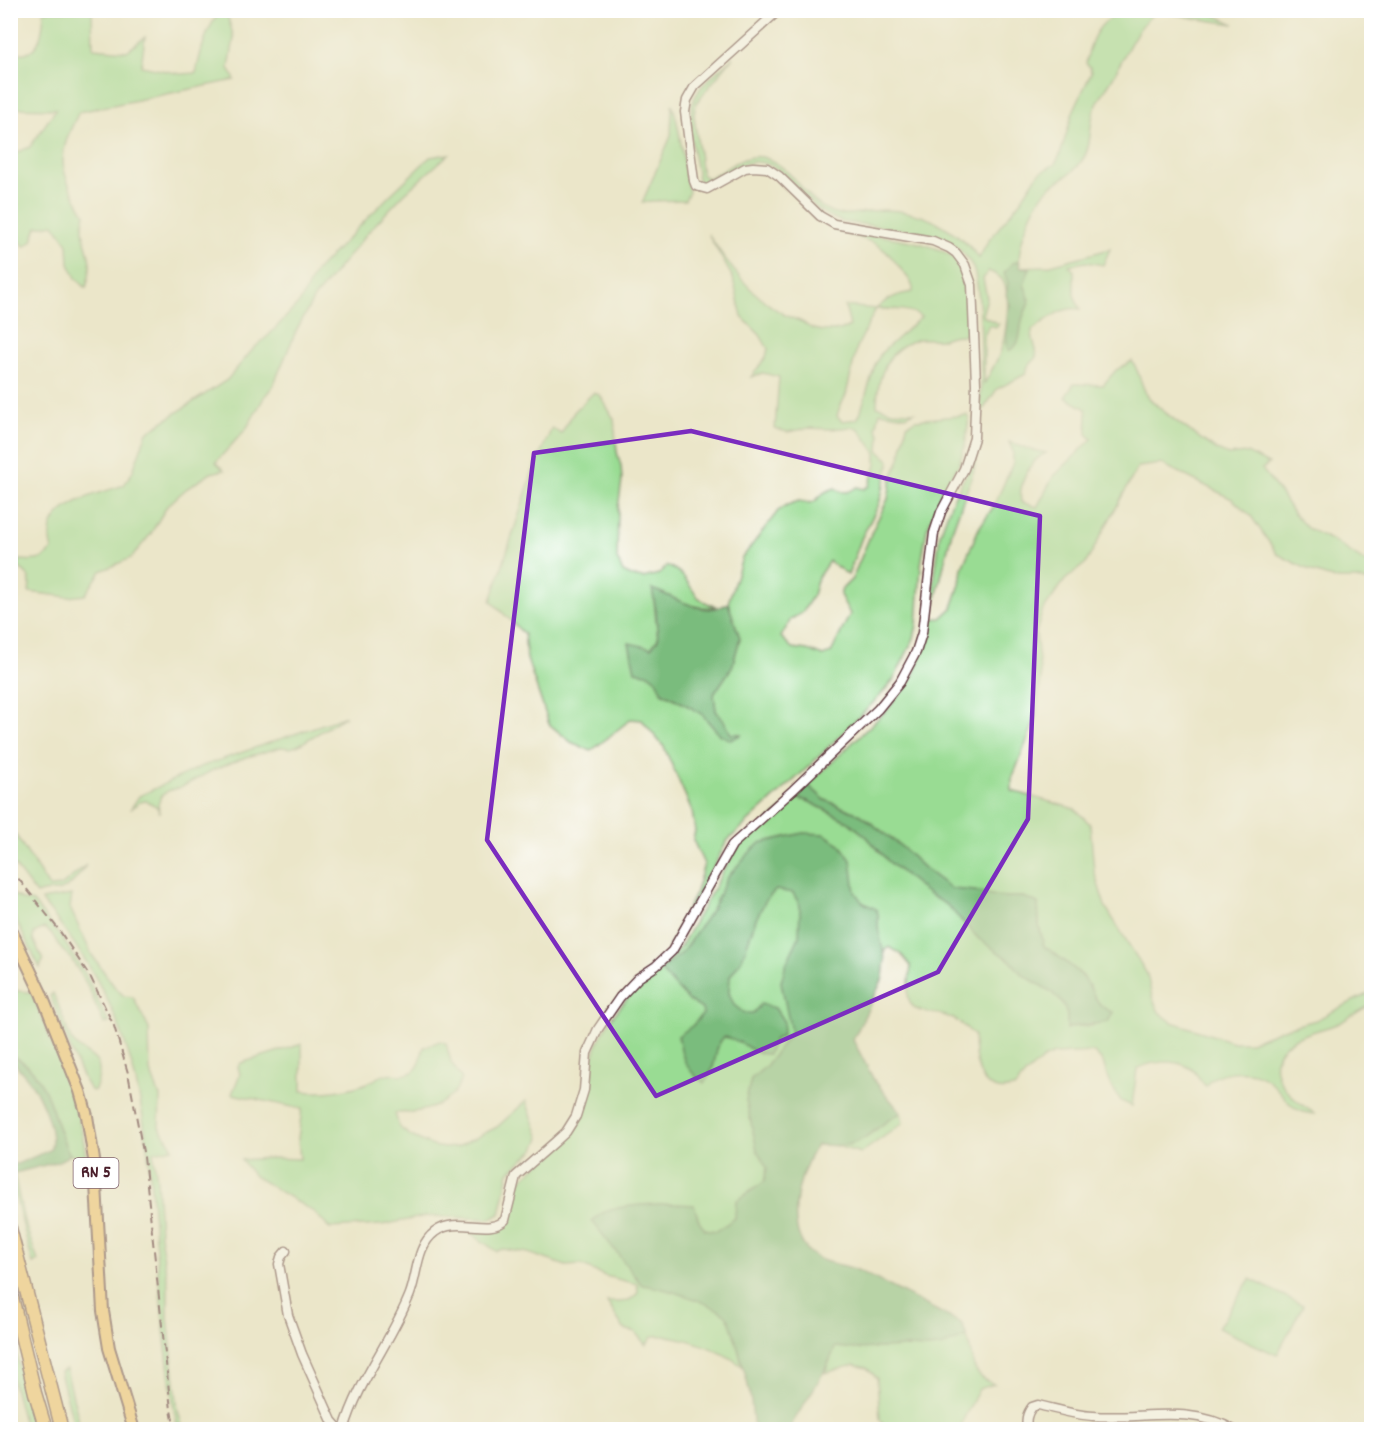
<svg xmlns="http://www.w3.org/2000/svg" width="1382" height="1440" font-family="Dekko,sans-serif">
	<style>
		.green { fill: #99dc93; stroke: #727e5f; stroke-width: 1.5; fill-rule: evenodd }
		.forest { fill: #7abc7d; stroke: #626e54; stroke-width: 1.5 }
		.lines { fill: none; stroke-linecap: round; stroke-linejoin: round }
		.minor-casing { stroke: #623d43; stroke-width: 11 }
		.major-casing { stroke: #623d43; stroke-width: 14 }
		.highway-casing { stroke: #623d43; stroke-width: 15 }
		.minor { stroke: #fff; stroke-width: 8 }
		.major { stroke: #f3c26a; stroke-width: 10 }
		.highway { stroke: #f3c26a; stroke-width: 12 }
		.rail { stroke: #4a1f2b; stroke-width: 2; stroke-dasharray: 9 4.5; stroke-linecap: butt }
		.marked { fill: none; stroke: #7b2cbf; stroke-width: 4.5; stroke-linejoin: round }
		.labels { text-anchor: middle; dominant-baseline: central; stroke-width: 5; stroke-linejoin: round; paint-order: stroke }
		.shield { fill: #fff; stroke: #80626b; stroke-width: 1.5 }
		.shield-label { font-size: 18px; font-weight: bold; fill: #4a1f2b }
	</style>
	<rect width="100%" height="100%" fill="#fff"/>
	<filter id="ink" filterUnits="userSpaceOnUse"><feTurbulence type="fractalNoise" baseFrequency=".0167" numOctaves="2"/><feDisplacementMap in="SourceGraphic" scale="12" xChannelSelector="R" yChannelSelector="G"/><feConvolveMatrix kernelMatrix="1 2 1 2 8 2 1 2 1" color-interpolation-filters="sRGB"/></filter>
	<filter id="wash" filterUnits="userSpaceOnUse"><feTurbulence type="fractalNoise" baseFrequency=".008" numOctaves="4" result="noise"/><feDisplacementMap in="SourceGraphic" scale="24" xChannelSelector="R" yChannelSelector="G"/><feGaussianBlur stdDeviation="1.35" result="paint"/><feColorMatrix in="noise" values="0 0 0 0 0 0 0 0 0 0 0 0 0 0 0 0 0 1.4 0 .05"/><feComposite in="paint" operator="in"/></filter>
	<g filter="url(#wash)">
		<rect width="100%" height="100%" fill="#ebe6c9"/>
		<g class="green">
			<path d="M44 11H92L93 48 127 51 145 37 141 66 181 74 196 73C201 50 206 28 221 11H226L234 38 229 68 235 80 79 112C55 159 59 170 85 214 79 235 88 243 90 263 91 271 88 280 86 288L76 278 69 264 68 244 54 224 37 227 32 241 25 247 11 231 13 210 11 191V155L30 147 56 109 11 108V52C15 52 21 54 25 53 43 49 43 24 44 11Z"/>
			<path d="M1119 11H1157C1135 27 1125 56 1112 79 1106 89 1098 100 1094 111 1089 126 1092 146 1083 159 1074 174 1061 178 1049 188 1033 202 1016 246 1020 267L1047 266 1110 249 1103 265 1086 262 1069 265 1074 271V295L1080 309C1062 305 1046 321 1032 330 1031 346 1045 354 1028 366L1026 374 997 389 979 416C982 388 983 292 973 268 969 259 961 250 952 244 928 229 872 226 843 222 836 219 828 217 822 212 799 197 780 155 748 163 733 166 721 179 707 185L701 183 698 179C694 151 682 115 699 90 708 78 722 67 733 57L696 103 694 115 702 175 708 178C725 172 742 153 762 157 793 165 803 199 829 211 846 219 867 210 884 210 922 210 957 228 979 258L989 240 1022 199 1038 174 1055 164 1060 155 1073 112 1091 73 1090 67 1086 63C1089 49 1093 33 1104 23 1110 18 1114 18 1119 11ZM988 271C993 273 1000 275 1003 281 1012 297 1006 333 1001 350 997 362 990 373 984 384V336L989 325 996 327 999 324 984 317 983 312 987 298 983 279Z"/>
			<path d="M1158 11H1206L1234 24 1198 19Z"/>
			<path d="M672 104C682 132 682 163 689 192L685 200 651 201 642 203 671 136Z"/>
			<path d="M449 154 404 194 370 230 314 298 296 331 273 386 265 396 246 429 216 462 224 470 211 473 186 489 167 506 150 535 131 558 101 571 85 595 68 597 29 592C31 580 30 574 19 568V560C34 561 42 562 52 550 38 505 93 496 124 485L132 473 147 432 227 380 254 348 269 335 300 302 315 272 389 196 430 157Z"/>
			<path d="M832 230C861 234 946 239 960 265 971 284 969 313 970 334 963 337 959 334 952 336 949 336 946 338 943 339 935 340 927 338 919 339 887 347 877 376 877 406L892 411 914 412 906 416 880 412 876 428 880 435 879 451 890 461 879 504 862 537 848 575 829 561 818 577 813 595 802 613 791 619 781 637 792 648 807 650 823 656 831 653 850 614 840 595 842 589 852 579 873 529 888 499 892 477 900 459 907 425 915 420 967 415 969 419 965 445 959 464 941 495 927 529 921 565 917 625 914 638 894 679 879 697 805 770 727 841 696 901 668 948 696 892 704 864 693 840 695 831 692 811 664 747 642 720 631 719 591 751 571 742 549 724 527 659 524 634 491 601 534 468 552 428 561 434 574 412 593 393 600 395 614 419 617 452 621 466 622 480 618 508 617 559 623 572 631 576 643 578 659 574 667 566C686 573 686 583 698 597 703 602 710 604 716 607 690 610 676 597 653 590L658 639 652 648 643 647 647 673 657 680 662 692 701 713 719 734H740H731L724 721 716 711 714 694 732 667 740 638 728 603 742 558 778 511 787 505 799 501 810 503 815 501 825 492 835 488C844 494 848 493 857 487L864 489 869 486 876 465V453L859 429 852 427 831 429 808 428 788 432 775 429 779 377 763 373 751 377 766 357 768 349 760 335 742 317 733 278 708 234C729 266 751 296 785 315 790 318 796 319 802 322 806 324 809 328 813 329 825 332 839 332 850 326L845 306 876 309C888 298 898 294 913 292 914 284 908 278 903 272 879 237 869 242 832 230ZM876 309C889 309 911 308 921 317L881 353 875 365 860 414 857 419 842 421 837 416 839 409 846 395 857 347Z"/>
			<path d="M1132 361C1140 372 1140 384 1147 395 1157 410 1199 437 1215 449L1228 455 1247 453 1269 464 1262 469 1281 494 1293 513 1307 528 1335 542 1371 566V582L1355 579H1335L1313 572 1277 554 1251 516 1232 499 1162 464 1138 467 1086 563 1065 580 1042 612 1036 633 1041 680 1037 715 1012 779V791L1075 809 1090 824 1094 871 1105 906 1147 974 1152 997 1159 1012 1172 1022 1233 1042H1250L1286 1028 1316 1020 1371 992V1005C1360 1009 1350 1018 1339 1023 1324 1030 1305 1032 1291 1041 1255 1065 1290 1100 1316 1114 1286 1113 1286 1092 1265 1078 1250 1068 1215 1069 1206 1086 1200 1081 1196 1071 1190 1068 1175 1059 1151 1061 1137 1069L1132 1106 1121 1101 1109 1082 1103 1062 1093 1052 1054 1054 1043 1059 1026 1074 1014 1088C1007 1089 1000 1091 994 1088 976 1081 974 1051 974 1035 966 1027 957 1019 946 1016 932 1011 910 1016 908 995 908 986 910 976 911 966L900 953 889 947 884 950C888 984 865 1009 853 1040L874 1080 901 1113 903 1123 861 1153 833 1145H817C799 1171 783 1227 810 1253 825 1266 845 1264 861 1272 894 1289 927 1306 961 1323 963 1328 966 1332 967 1337 974 1358 968 1375 994 1384L979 1389 962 1422V1429H886L880 1419 877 1378 867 1368 854 1365 825 1373 835 1347 728 1317 734 1329 742 1366C720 1349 680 1334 653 1336L646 1345 635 1332 624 1329 607 1302C620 1302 630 1304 638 1292L637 1284 605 1276 581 1265 566 1266 528 1253 503 1249 496 1251 466 1230 492 1232 500 1230 510 1222 520 1181 563 1142 574 1130 584 1114 591 1086 593 1057 598 1042 610 1020 638 985 660 970 681 946 737 847 795 798 808 801 847 821 867 837 888 861 928 894 946 904 979 939 1011 961 1022 974 1050 991 1063 1003 1067 1015 1073 1026H1092L1105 1010 1093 997 1083 976 1044 946 1039 926 1038 903 1023 897H1000L974 891 952 889 925 869 903 848 861 815 825 800 808 785 888 709 913 676 927 640 940 534 952 501 968 471 979 436 974 470 952 531 931 619 941 618 952 608 960 584 962 568 979 528 994 506 1013 463V452L1009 442 1025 448 1046 453C1030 460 1018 484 1021 502L1037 507 1053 477 1092 439 1087 434C1086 425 1088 418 1086 409L1065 397 1074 384 1103 385 1116 370Z"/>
			<path d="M346 716 299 745 291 748 281 747 244 758 213 770 182 787 168 791 161 796 158 805 160 813 156 806 146 801 140 802 130 810 139 796 200 767Z"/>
			<path d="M10 826 49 887 61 886 86 865C79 875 70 890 56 891 48 891 43 891 36 894L11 861Z"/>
			<path d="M10 893 23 900 33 902 64 941 85 973 109 1023 104 1024 86 983 70 957 62 950 52 934 44 928 34 933 33 939 43 960 40 968 11 911Z"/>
			<path d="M72 895 70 908 92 955 114 986 124 996 133 997 149 1029 150 1071 160 1097 159 1127 173 1148 153 1152 157 1179 160 1235 168 1285V1317L178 1410 183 1429H178L174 1410C166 1353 160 1296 155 1238 150 1165 145 1088 116 1019 98 976 72 937 41 900Z"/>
			<path d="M10 987 18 991 31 992 38 1007C56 1056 80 1103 86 1157L70 1155C50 1121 52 1073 11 1055Z"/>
			<path d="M53 993C60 1007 64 1022 70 1037 81 1060 110 1050 95 1090L92 1091C80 1082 58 1014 50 996Z"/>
			<path d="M440 1041 446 1043 451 1062 462 1079C450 1107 423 1113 395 1113L399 1127 411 1136 433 1146 444 1148 457 1147 497 1127 526 1101 540 1138 535 1149 509 1172 500 1214 491 1219 427 1216 382 1225 329 1228 314 1212 254 1176 241 1160 270 1158 300 1159 298 1138 302 1109 232 1094 240 1074 238 1067 241 1063 302 1044V1091C323 1094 352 1090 372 1081 375 1080 377 1077 380 1076 391 1071 405 1080 416 1069 422 1063 421 1054 424 1047Z"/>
			<path d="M10 1155 24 1221 38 1261 33 1264 11 1180Z"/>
			<path d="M1250 1279 1303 1305 1277 1355 1218 1328Z"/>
			<path d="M11 1334 36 1429H25L11 1376Z"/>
			<path d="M66 1369 81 1429H75L60 1372Z"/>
		</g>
		<g class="forest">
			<path d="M1019 260 1020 267 1030 268 1024 284C1025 288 1028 293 1029 298 1030 304 1025 311 1023 317 1019 329 1023 346 1008 351 1006 341 1005 315 1010 305L1006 295 1008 283 1004 273 1011 264Z"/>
			<path d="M652 589C675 597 704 619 728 603L740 638 732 667 714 694 716 711 724 721 731 734H742L731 740 719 734 701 713 662 692 656 680 647 673 635 671 629 643 651 648 658 639 656 611Z"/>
			<path d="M808 785 825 800 861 815 903 848 925 869 952 889 974 891 1000 897H1023L1038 903 1039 926 1044 946C1056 955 1070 964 1081 975 1094 987 1093 1007 1113 1012L1108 1022C1095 1025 1076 1024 1067 1029V1015L1063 1003 1050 991 1022 974 1011 961 979 939 946 904 928 894 888 861 867 837 847 821 808 801 795 798Z"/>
			<path d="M803 833 824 834 840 844 851 860 855 892 862 902 876 909 878 914V928L885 960 883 978 853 1040 874 1080 901 1113C882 1121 868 1141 847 1145 837 1146 827 1145 817 1145 799 1171 783 1228 810 1253 824 1265 841 1263 857 1270 892 1286 926 1306 961 1323L967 1337 941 1347 926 1348 907 1347 855 1349 835 1347C824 1377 805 1401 789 1429L754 1428C752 1415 752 1402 749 1390 747 1380 731 1319 726 1315 708 1301 665 1288 642 1285L592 1221C595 1219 599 1214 603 1213 622 1203 673 1203 694 1205L699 1221 705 1229 716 1231 735 1218 736 1201 764 1182 767 1168 757 1150 746 1100 751 1079 766 1066 791 1032 781 982 786 964 799 937 800 905 793 893 776 890 766 900 756 919 742 959 730 976 729 993 734 1005 744 1013H753L761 1004 775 1008 784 1022 782 1035 774 1040 768 1054C751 1055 741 1038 724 1037 712 1048 719 1067 704 1083 685 1069 682 1058 678 1036L692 1026 703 1014 702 1009 689 1001 660 970 681 954 712 909 727 878 745 857 760 843Z"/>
			<path d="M11 1055C52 1073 50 1121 70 1155L57 1162 11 1174 12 1164H17L50 1150C57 1134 41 1097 30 1082 24 1073 14 1066 11 1055Z"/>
		</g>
	</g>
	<g filter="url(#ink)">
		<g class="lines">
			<g class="minor-casing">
				<g id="minor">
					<path d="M286 1251 281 1257 279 1264 288 1315 302 1354 332 1421 340 1430"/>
					<path d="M295 1429 300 1430"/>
					<path d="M344 1430C358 1381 392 1340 410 1294 418 1273 416 1246 435 1232 457 1215 488 1236 505 1220L516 1176 555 1142 566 1132 576 1116 584 1090 587 1053 598 1029 620 997 638 978 656 966 672 951 732 845 793 790 878 709 900 682 916 652 922 633 934 533 941 512 964 469 974 438 976 384 972 285 965 265 956 253 949 248 933 241 834 224 820 216 779 176 767 168 753 167 745 168 707 189 696 186 694 181 685 112 687 100 695 86 779 10"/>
					<path d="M1027 1430C1026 1420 1026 1415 1032 1407L1038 1405C1056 1409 1075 1415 1093 1416 1141 1420 1190 1404 1234 1430"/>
				</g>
			</g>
			<g class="major-casing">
				<path id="major" d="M10 928 41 993 80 1091 87 1116 95 1166 103 1311 109 1348 134 1430"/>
			</g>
			<g class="highway-casing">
				<g id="highway">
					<path d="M10 1228 62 1430"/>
					<path d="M10 1289 35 1393 46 1430"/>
				</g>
			</g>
			<use href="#minor" class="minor"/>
			<use href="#major" class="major"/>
			<use href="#highway" class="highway"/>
			<path class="rail" d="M10 868 59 930 91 978 114 1026 128 1073 144 1157 171 1410 175 1430"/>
		</g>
	</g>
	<path d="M0 0H1382V1440H0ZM691 431 1040 516 1028 819 938 972 656 1096 487 840 534 453Z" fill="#ebe6c9" fill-opacity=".55" fill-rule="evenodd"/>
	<path class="marked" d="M691 431 1040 516 1028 819 938 972 656 1096 487 840 534 453Z"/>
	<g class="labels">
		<rect class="shield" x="73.5" y="1158" width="45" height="30" rx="4.5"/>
		<g class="shield-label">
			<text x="96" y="1173">RN 5</text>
		</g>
	</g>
	<rect width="1382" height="1440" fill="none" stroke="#fff" stroke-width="36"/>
</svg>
